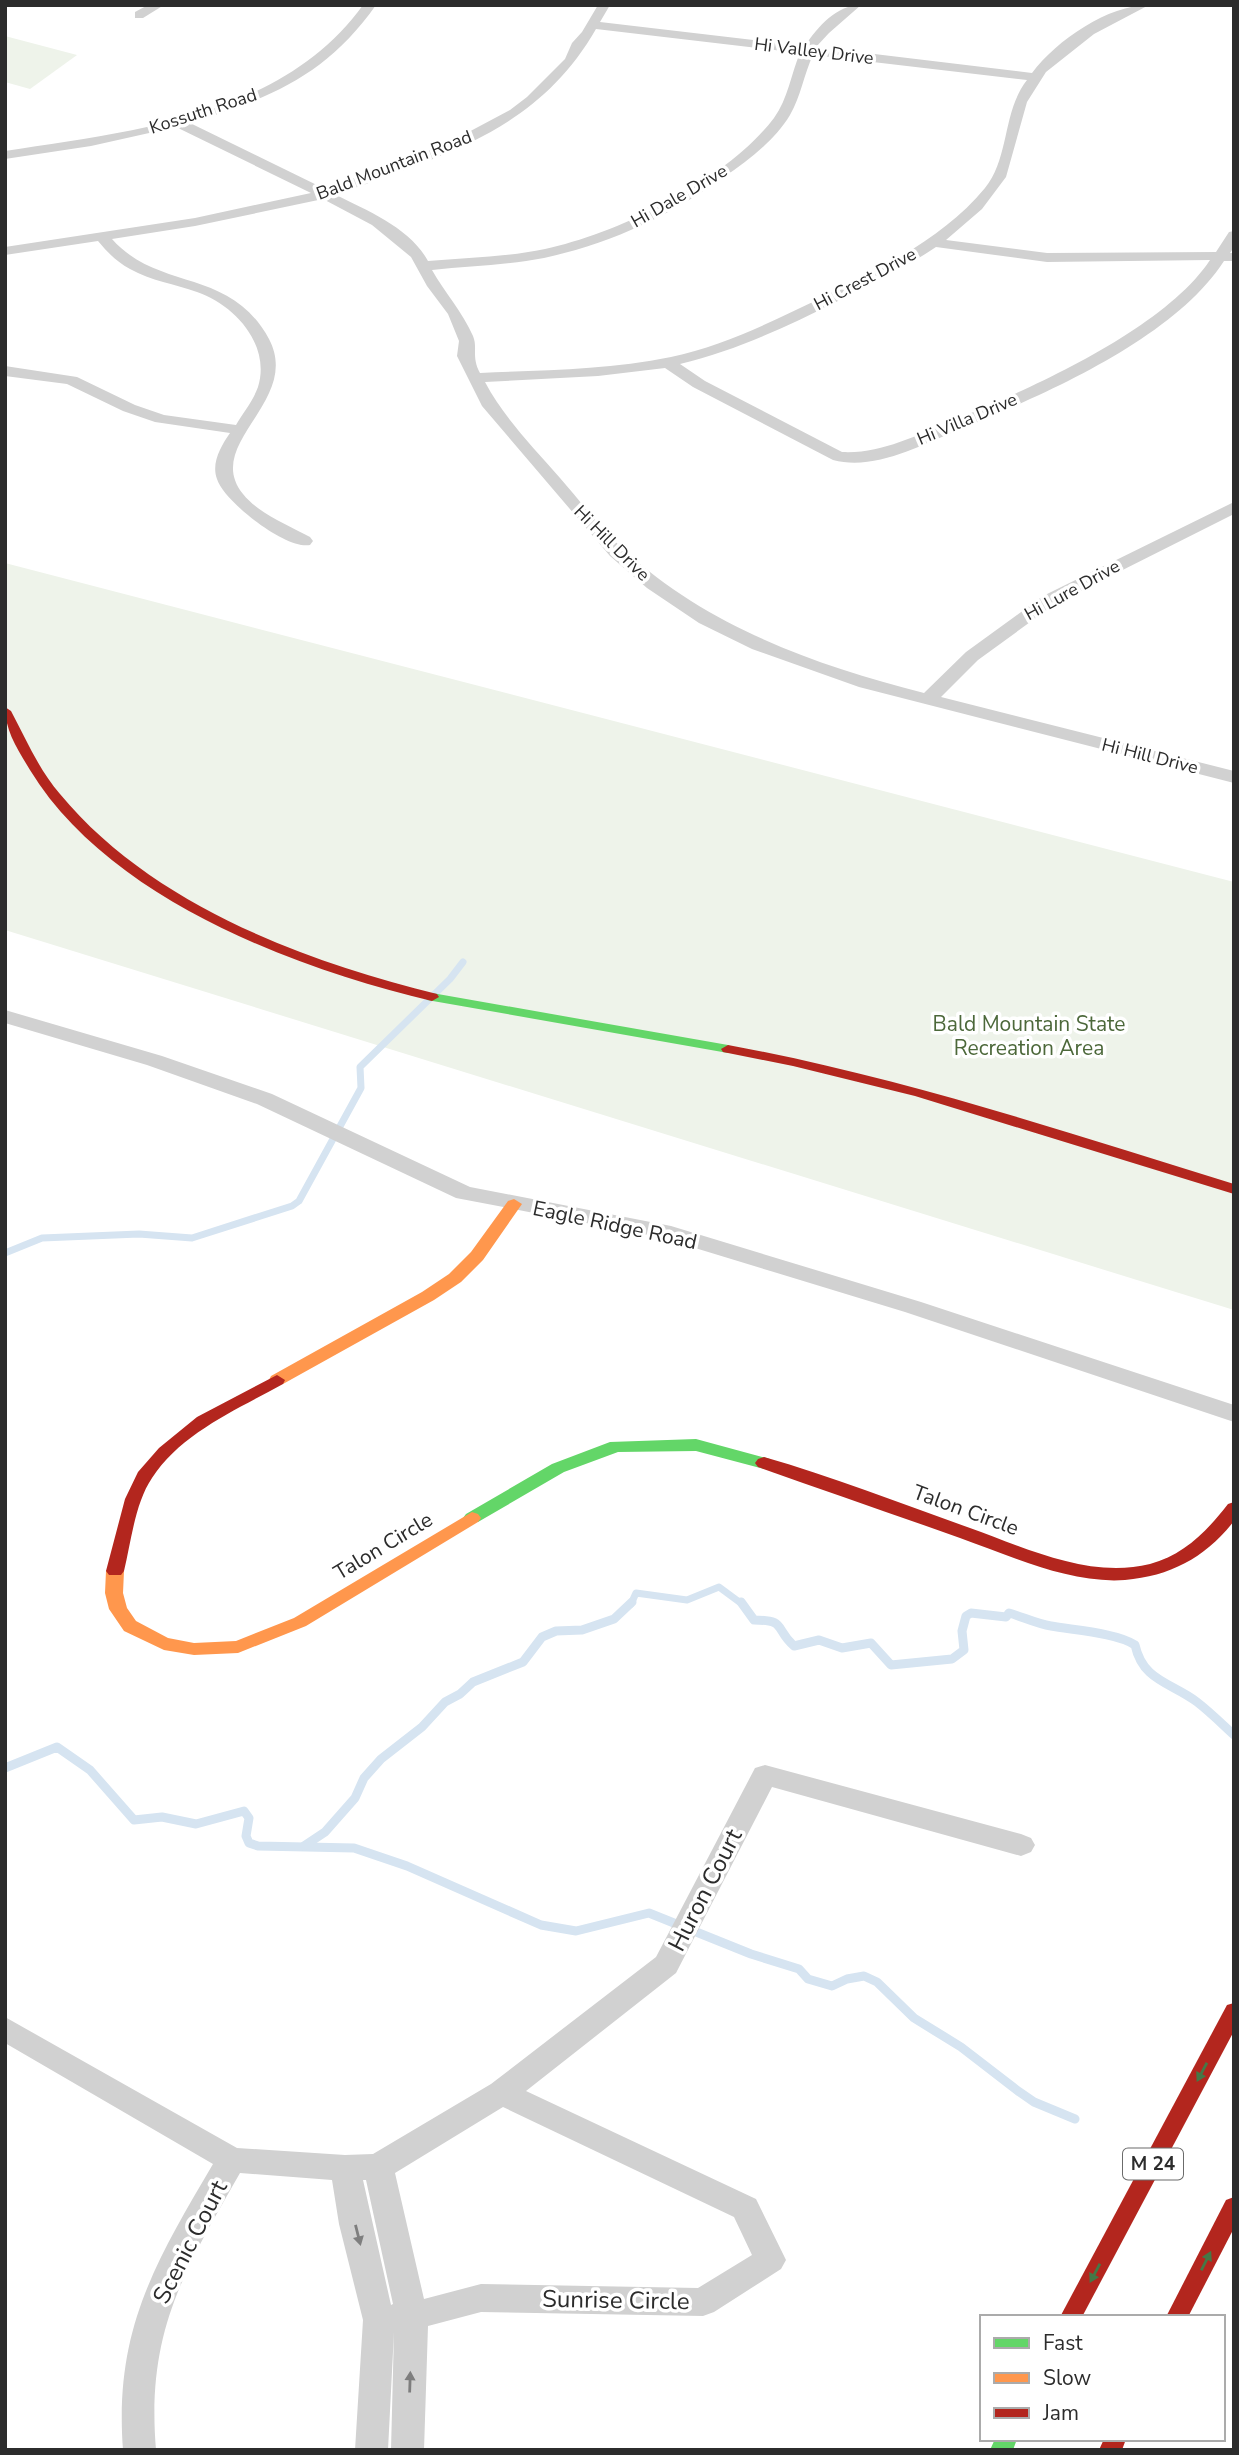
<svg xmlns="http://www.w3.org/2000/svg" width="1239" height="2455" font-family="'Nunito Sans',sans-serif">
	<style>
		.green { fill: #eef3ea }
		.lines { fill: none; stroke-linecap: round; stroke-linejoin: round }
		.stream-far1 { stroke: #d6e4f1; stroke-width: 7 }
		.stream { stroke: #d6e4f1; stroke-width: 9 }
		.street { fill: #d1d1d1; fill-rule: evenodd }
		.fast { fill: #63d668; fill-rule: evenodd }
		.slow { fill: #ff974d; fill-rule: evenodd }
		.jam { fill: #b3261e; fill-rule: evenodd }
		.oneway { fill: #457847 }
		.oneway2 { fill: #7e7e7e }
		.labels { text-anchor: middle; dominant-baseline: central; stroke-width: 7; stroke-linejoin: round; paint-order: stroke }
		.far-street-label { font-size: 18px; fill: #2c2c2c; stroke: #fff }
		.shield { fill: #fff; stroke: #6b6b6b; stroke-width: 2 }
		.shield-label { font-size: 19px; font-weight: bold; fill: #2c2c2c }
		.park-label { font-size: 21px; fill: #4c683a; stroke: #fff }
		.street-label { font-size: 21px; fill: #2c2c2c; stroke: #fff }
		.near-street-label { font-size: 24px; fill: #2c2c2c; stroke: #fff }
	</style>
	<rect width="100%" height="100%" fill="#fff"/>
	<g class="green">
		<path d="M5 36 77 55 30 89 5 82Z"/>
		<path d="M5 563 1234 882V1310L5 930Z"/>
	</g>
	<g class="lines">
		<g class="stream-far1">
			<path d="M5 1253 42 1238 139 1234 192 1238 292 1206 299 1201 361 1088 360 1067 450 979 463 962"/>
			<path d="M631 1604 636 1593 687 1600 719 1587 742 1604"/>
		</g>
		<g class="stream">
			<path d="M741 1602 754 1620C787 1620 774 1628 794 1646L819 1640 842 1648 871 1643 891 1665 952 1659 964 1650 962 1631 966 1616 971 1613 1006 1617 1009 1613C1023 1617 1037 1624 1051 1626 1072 1630 1118 1633 1135 1645 1143 1681 1170 1682 1197 1702 1210 1712 1222 1724 1234 1735"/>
			<path d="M5 1768 57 1747 90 1770 134 1820 162 1817 196 1824 244 1811 249 1818 246 1836 249 1843 258 1846 354 1848 407 1866 541 1925 576 1931 649 1913 751 1954 799 1969 808 1979 832 1986 847 1979 864 1976 877 1982 914 2018 961 2047 1018 2091 1034 2102 1075 2119"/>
			<path d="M304 1846 325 1832 355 1798 364 1778 381 1759 422 1727 445 1702 460 1694 473 1682 523 1662 542 1637 556 1631 582 1630 614 1619 632 1602"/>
		</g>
		<g class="street">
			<path d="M148 5H164L143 18H135V12Z"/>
			<path d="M363 5H376C326 76 270 98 190 123L325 189 448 143 510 110 527 97 565 59 572 43 582 32 598 5H610L600 22 805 46C818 26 837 5 861 5L829 33 816 47 1032 73C1057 40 1108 5 1149 5L1094 34 1046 72 1027 102 1006 177 982 209 946 240 1047 253 1216 252 1229 232 1234 231V247L1230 253H1234V261H1224C1173 340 1041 396 956 431 919 446 874 471 833 460L693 387 665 368 598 376 485 382C504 418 534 448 560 478 581 502 601 529 624 550 708 627 815 665 924 693L966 652 1043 596 1234 502V514L1055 604 978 660 941 697 1234 771V783L859 687 752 649 699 623 647 588 610 556 482 406 457 356 459 341 448 314 427 286 411 257 372 225 323 199 195 226 112 239C159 292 230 267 269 339 302 402 202 443 243 494 259 514 288 525 310 537L313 541 310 545C287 550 224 502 217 479 211 463 221 446 230 433L155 422 123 411 67 384 5 376V366L77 377 135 405 164 415 236 425C243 413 253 401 258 387 271 345 235 305 197 292 175 284 151 281 130 269 117 262 108 253 98 241L5 255V247L195 218 311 193 176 127 91 146 5 159V151C130 132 284 116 363 5ZM596 29 800 53C791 74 788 99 774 118 727 180 620 233 545 249 507 257 467 258 428 261 410 228 368 211 336 195 442 155 536 133 596 29ZM813 55 1027 80C1002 112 1010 157 985 188 942 240 879 269 819 299 771 322 723 346 671 357 608 370 544 370 480 373 471 356 478 348 473 336 462 311 445 293 432 270 470 266 508 265 544 258 609 244 670 216 724 177 748 161 775 140 790 115 801 96 804 74 813 55ZM936 247 1047 262 1210 260C1164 330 1026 391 949 422 914 436 881 454 842 452L705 381 680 364C735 351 786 327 836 302 870 285 905 268 936 247Z"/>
			<path d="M5 1010 162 1056 272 1094 470 1187 671 1226 921 1302 1234 1405V1422L905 1312 659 1237 456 1198 257 1104 147 1065 5 1023Z"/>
			<path d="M765 1765 1021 1834 1031 1838 1035 1845 1031 1852 1021 1856 772 1787 676 1973 526 2091 756 2199 786 2260 781 2269 714 2312 703 2316 481 2312 428 2326 424 2450H391L394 2332 388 2450H355L363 2320 339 2224 332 2180 240 2173C184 2271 146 2332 156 2450H123C114 2330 155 2263 213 2164L5 2043V2017L237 2148 345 2155 373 2154 491 2084 656 1957 755 1768ZM503 2107 734 2217 752 2255 698 2288 481 2284 424 2299 395 2173ZM363 2180H366L393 2304 391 2305Z"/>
		</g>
		<g class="fast">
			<path d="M432 993 728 1045 735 1049 728 1053 427 1000 425 997Z"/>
			<path d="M696 1439 770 1459 773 1463 770 1467 764 1469 696 1451 618 1452 564 1472 478 1522H466L463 1518 466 1514 552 1464 610 1442Z"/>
			<path d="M995 2439H1017L1013 2450H990Z"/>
		</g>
		<g class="slow">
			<path d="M514 1199 522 1204 483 1260 461 1282 434 1300 283 1384H271L269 1380 271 1376 422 1292 449 1274 471 1252 508 1201Z"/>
			<path d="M472 1512 478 1514 481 1518 478 1522 306 1626 238 1653 194 1655 164 1650 124 1631 109 1609 105 1593 106 1571 109 1567H121L124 1571 123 1593 127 1608 136 1621 168 1638 194 1643 236 1641 294 1618Z"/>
		</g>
		<g class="jam">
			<path d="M5 707 11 711C26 739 39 770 60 794 151 904 303 961 437 994L439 997 432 1001C293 968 108 898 30 770 18 750 5 731 5 707Z"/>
			<path d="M728 1045C901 1077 1066 1132 1234 1184V1194L915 1096 793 1066 723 1052 721 1049Z"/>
			<path d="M277 1375 285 1380 283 1384C238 1409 181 1433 152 1478 135 1503 131 1542 124 1571L121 1575H109L106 1571 125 1499 138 1472 159 1448 197 1417Z"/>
			<path d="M764 1457C834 1477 902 1504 970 1528 1026 1548 1089 1579 1150 1564 1184 1555 1207 1531 1228 1504L1234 1502V1521C1206 1557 1171 1576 1125 1580 1069 1584 1011 1556 960 1538 893 1514 825 1491 758 1467L755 1463 758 1459Z"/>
			<path d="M1234 2003V2031L1082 2317H1060L1227 2005Z"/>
			<path d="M1234 2197V2228L1188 2317H1166L1226 2200Z"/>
			<path d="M1104 2439H1126L1122 2450H1099Z"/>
		</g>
	</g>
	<defs><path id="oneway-solid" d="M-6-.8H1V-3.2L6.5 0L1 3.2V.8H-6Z" transform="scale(1.75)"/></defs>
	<g class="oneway">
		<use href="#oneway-solid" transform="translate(1202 2072) rotate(118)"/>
		<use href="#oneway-solid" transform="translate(1206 2261) rotate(-63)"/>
		<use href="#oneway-solid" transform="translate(1095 2273) rotate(118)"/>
	</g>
	<g class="oneway2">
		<use href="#oneway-solid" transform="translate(358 2235) rotate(76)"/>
		<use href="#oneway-solid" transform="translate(410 2382) rotate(-88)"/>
	</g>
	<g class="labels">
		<g class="far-street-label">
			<text transform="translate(814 51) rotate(7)">Hi Valley Drive</text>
			<text transform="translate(203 111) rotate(-18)">Kossuth Road</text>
			<text transform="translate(394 165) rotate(-21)">Bald Mountain Road</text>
			<text transform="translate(679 196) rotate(-30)">Hi Dale Drive</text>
			<text transform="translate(865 279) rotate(-28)">Hi Crest Drive</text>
			<text transform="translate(967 419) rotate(-23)">Hi Villa Drive</text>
			<text transform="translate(612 543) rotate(45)">Hi Hill Drive</text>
			<text transform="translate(1072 590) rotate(-29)">Hi Lure Drive</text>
			<text transform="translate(1150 756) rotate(14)">Hi Hill Drive</text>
		</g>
		<rect class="shield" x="1123" y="2148.5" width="60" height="31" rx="5"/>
		<g class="shield-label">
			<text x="1153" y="2164">M 24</text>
		</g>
		<g class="park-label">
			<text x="1029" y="1024">Bald Mountain State<tspan x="1029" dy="24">Recreation Area</tspan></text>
		</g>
		<g class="street-label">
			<text transform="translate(615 1225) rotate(12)">Eagle Ridge Road</text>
			<text transform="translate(966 1510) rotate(20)">Talon Circle</text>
			<text transform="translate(383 1546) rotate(-31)">Talon Circle</text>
		</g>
		<g class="near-street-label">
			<text transform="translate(705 1890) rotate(-63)">Huron Court</text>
			<text transform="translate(190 2242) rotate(-63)">Scenic Court</text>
			<text transform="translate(616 2300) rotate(1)">Sunrise Circle</text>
		</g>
	</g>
	<rect width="1239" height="2455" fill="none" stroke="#2c2c2c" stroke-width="14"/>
	<rect x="980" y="2315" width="245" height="126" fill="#ffffff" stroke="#ababab" stroke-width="2"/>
	<rect x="994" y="2338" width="35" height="10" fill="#63d668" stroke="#ababab" stroke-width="2"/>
	<text x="1043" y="2350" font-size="21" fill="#2c2c2c">Fast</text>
	<rect x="994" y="2373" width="35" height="10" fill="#ff974d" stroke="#ababab" stroke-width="2"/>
	<text x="1043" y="2385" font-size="21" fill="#2c2c2c">Slow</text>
	<rect x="994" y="2408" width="35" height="10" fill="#b3261e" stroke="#ababab" stroke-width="2"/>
	<text x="1043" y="2420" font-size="21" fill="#2c2c2c">Jam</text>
</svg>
